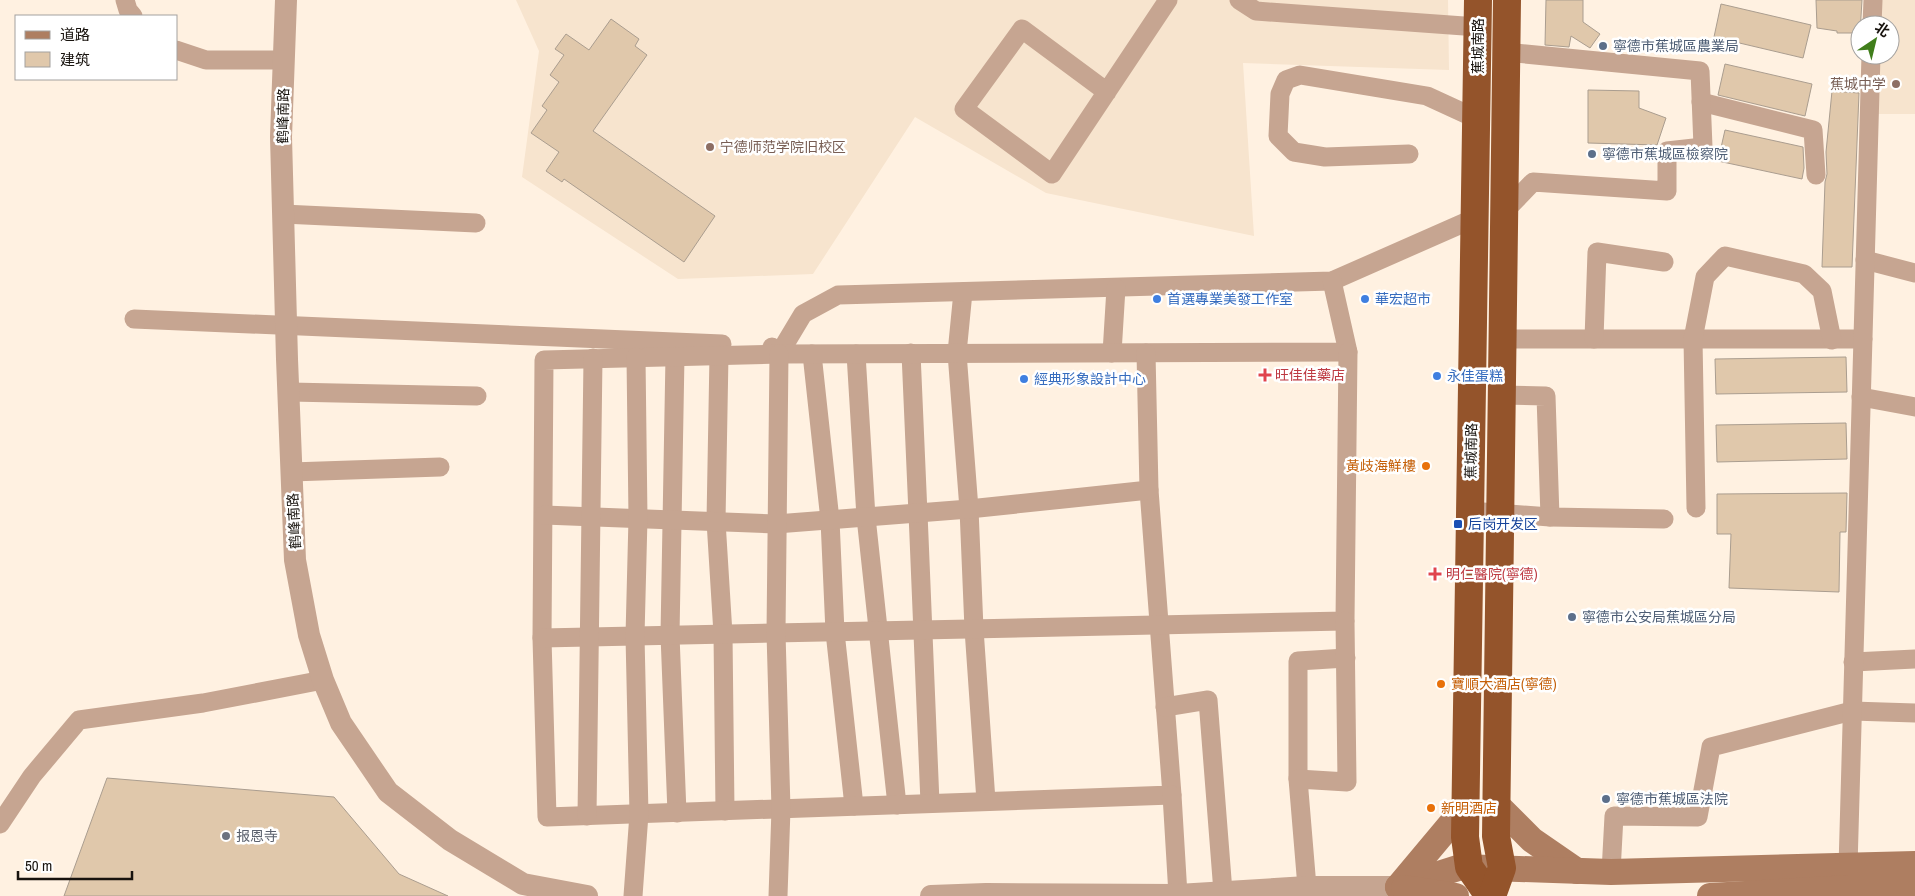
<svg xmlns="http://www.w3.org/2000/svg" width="1915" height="896" font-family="'Archivo Narrow','Noto Sans SC',sans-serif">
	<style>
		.built { fill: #f7e4ce }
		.building { fill: #e0c8ab; stroke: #aa9d8f }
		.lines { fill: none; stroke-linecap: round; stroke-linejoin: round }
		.minor { stroke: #c6a591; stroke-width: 19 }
		.tertiary { stroke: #c6a591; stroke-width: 22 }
		.secondary { stroke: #ae7e61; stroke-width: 26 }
		.trunk { stroke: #94542b; stroke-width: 28 }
		.service-dot { fill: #5c6f8a; stroke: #fff; stroke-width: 2 }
		.education-dot { fill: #8d6e63; stroke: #fff; stroke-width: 2 }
		.shop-dot { fill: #3f7fe0; stroke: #fff; stroke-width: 2 }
		.health-dot { fill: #e0444e; stroke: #fff; stroke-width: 2 }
		.food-dot { fill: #e8710a; stroke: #fff; stroke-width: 2 }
		.transit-dot { fill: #1a4fb4; stroke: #fff; stroke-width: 2 }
		.worship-dot { fill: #6b7280; stroke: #fff; stroke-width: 2 }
		.labels { text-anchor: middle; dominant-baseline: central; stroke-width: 5; stroke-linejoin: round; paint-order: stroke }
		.street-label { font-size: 14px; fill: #18130e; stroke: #fff }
		.service-label { font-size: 14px; fill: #4e5e75; stroke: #fff; text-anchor: start }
		.education-label { font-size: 14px; fill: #785e54; stroke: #fff; text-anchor: end }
		.shop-label { font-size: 14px; fill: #366cbe; stroke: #fff; text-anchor: start }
		.health-label { font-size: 14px; fill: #be3a42; stroke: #fff; text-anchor: start }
		.food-label { font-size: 14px; fill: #c56008; stroke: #fff; text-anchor: start }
		.transit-label { font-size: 14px; fill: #164399; stroke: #fff; text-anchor: start }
		.worship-label { font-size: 14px; fill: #5b616d; stroke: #fff; text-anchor: start }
	</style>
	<rect width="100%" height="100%" fill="#fff1e1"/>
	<g class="built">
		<path d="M516 0H1448L1449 70 1243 63 1254 236 1046 193 915 117 813 274 678 279 522 177 539 51Z"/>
		<path d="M1882 0H1915V114H1876L1879 55H1890V25H1881Z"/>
	</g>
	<g class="building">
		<path d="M1546 0H1583V22L1600 34 1590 48 1571 36 1569 47 1545 45Z"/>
		<path d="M1816 0H1862L1860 33H1837V31L1817 28Z"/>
		<path d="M1721 4 1811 25 1803 58 1714 37Z"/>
		<path d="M611 19 639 39 635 46 647 55 593 131 715 216 684 262 564 179 562 182 546 171 559 152 531 133 547 110 542 106 559 82 550 75 564 55 555 49 566 34 589 50Z"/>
		<path d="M1725 64 1812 84 1805 116 1718 95Z"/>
		<path d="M1588 90 1639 91V108L1666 118 1657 145 1588 143Z"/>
		<path d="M1832 91 1859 93 1852 267H1822L1825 182 1827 174 1826 152Z"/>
		<path d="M1725 130 1803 147 1804 168 1802 179 1718 161Z"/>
		<path d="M1846 357 1847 392 1716 394 1715 359Z"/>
		<path d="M1846 423 1847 459 1717 462 1716 425Z"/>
		<path d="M1847 493 1846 532H1840L1839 592 1729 588 1731 534H1717V494Z"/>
		<path d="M107 778 334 797 399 874 448 896H64Z"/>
	</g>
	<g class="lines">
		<g class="minor">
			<path d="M125 0 128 10 133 16"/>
			<path d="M1239 0 1256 11 1478 27"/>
			<path d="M1872 25 1873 0"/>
			<path d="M176 50 206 60H284"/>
			<path d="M1107 92 1022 29 964 109 1052 174 1168 0"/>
			<path d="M1701 102 1813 130 1816 175"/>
			<path d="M1409 154 1325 157 1294 152 1278 136 1280 94 1286 80 1300 75 1427 96 1477 119"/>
			<path d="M1503 213 1533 182 1667 191V151L1703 147 1700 71 1505 52"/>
			<path d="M283 214 476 223"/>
			<path d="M1865 260 1915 273"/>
			<path d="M963 292 957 353 969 509 974 629 986 801"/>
			<path d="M134 319 722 344"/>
			<path d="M1502 339H1863"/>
			<path d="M1594 339 1597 252 1664 262"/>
			<path d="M772 347 779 354 803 314 838 295 1332 281 1475 218"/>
			<path d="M911 353C917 503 925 653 930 803"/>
			<path d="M1112 353 1116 288"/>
			<path d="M812 354 830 520 835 632 854 806"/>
			<path d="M856 354 866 517 897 805"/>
			<path d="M719 355 716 521 723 634 725 811"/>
			<path d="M675 356 670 635 677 813"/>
			<path d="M290 392 477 396"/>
			<path d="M1501 395 1546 396 1550 517"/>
			<path d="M1861 397 1915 407"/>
			<path d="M291 472 440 467"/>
			<path d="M1149 490 1172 795 547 817 542 638 544 360 779 354 1348 352 1332 281"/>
			<path d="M1696 508 1693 339 1705 277 1725 256 1804 274 1822 291 1832 340"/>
			<path d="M1470 511 1550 517 1664 519"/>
			<path d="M544 515 776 524 969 509 1149 490 1146 353"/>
			<path d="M542 638 1345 621 1348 352"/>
			<path d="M1853 662 1915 659"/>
			<path d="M1165 707 1208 700 1223 892"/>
			<path d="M1298 779V661L1346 658"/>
			<path d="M1172 795 1178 895"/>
			<path d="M587 816 593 358"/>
			<path d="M0 824 32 776 79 720 203 703 323 680"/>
			<path d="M1611 872 1614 816 1698 817 1711 747 1852 711 1915 713"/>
			<path d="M1849 878 1848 867 1871 55"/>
			<path d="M1307 887 1298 779 1347 782 1345 621"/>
			<path d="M633 896 639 814 635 636 638 518 636 357"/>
			<path d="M778 896 781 809 776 633 779 354"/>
		</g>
		<g class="tertiary">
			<path d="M286 0 281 137 287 359 295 560 309 635 323 680 341 723 388 792 450 840 523 884 587 896"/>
			<path d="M931 896 986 894 1178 895 1307 887H1398"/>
		</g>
		<g class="secondary">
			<path d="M1497 805 1532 840 1577 871"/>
			<path d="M1398 887 1461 867 1611 872 1915 864"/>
			<path d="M1400 888 1398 887 1465 807"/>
			<path d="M1404 888 1456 896"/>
			<path d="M1710 896 1850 888H1915"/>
		</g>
		<g class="trunk">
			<path d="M1478 0 1465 837 1469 867 1489 896"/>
			<path d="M1492 896 1502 868 1496 836 1507 0"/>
		</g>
	</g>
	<g class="service-dot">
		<circle cx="1603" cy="46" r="5"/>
		<circle cx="1592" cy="154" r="5"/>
		<circle cx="1572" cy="617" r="5"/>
		<circle cx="1606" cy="799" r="5"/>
	</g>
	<g class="education-dot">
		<circle cx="1896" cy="84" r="5"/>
		<circle cx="710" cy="147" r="5"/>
	</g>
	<g class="shop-dot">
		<circle cx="1157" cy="299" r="5"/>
		<circle cx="1365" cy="299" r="5"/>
		<circle cx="1437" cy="376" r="5"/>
		<circle cx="1024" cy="379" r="5"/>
	</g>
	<g class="health-dot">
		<path d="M1262.5 367.5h5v5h5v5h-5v5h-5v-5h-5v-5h5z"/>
		<path d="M1432.5 566.5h5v5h5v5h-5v5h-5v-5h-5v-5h5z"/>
	</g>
	<g class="food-dot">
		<circle cx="1426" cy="466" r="5"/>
		<circle cx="1441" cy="684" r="5"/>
		<circle cx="1431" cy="808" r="5"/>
	</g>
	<rect class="transit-dot" x="1453" y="519" width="10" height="10" rx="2.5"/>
	<circle class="worship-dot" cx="226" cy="836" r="5"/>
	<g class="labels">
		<g class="street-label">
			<text transform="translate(1478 46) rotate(-90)">蕉城南路</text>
			<text transform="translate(283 116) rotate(-89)">鹤峰南路</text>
			<text transform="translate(1471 451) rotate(-89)">蕉城南路</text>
			<text transform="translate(294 521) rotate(-93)">鹤峰南路</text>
		</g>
		<g class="service-label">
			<text x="1613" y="46">寧德市蕉城區農業局</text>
			<text x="1602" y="154">寧德市蕉城區檢察院</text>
			<text x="1582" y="617">寧德市公安局蕉城區分局</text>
			<text x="1616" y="799">寧德市蕉城區法院</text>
		</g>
		<g class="education-label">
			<text x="1886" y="84">蕉城中学</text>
			<text x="720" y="147" text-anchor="start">宁德师范学院旧校区</text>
		</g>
		<g class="shop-label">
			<text x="1167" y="299">首選專業美發工作室</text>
			<text x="1375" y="299">華宏超市</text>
			<text x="1447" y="376">永佳蛋糕</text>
			<text x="1034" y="379">經典形象設計中心</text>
		</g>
		<g class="health-label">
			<text x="1275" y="375">旺佳佳藥店</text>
			<text x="1446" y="574">明仁醫院(寧德)</text>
		</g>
		<g class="food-label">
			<text x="1416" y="466" text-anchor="end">黃歧海鮮樓</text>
			<text x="1451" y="684">寶順大酒店(寧德)</text>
			<text x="1441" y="808">新明酒店</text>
		</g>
		<g class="transit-label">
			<text x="1468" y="524">后岗开发区</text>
		</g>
		<g class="worship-label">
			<text x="236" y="836">报恩寺</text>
		</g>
	</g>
	<rect x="15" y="15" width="162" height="65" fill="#ffffff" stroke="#a3a19f"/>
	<rect x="25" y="31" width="25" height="8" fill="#ae7e61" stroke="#a3a19f"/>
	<text x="60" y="40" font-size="15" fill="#18130e">道路</text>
	<rect x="25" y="52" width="25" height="15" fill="#e0c8ab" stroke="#a3a19f"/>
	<text x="60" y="65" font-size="15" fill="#18130e">建筑</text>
	<g transform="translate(1875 40) rotate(35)"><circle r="24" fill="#ffffff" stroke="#a3a19f"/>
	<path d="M0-4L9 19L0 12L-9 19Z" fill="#407e1b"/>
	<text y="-8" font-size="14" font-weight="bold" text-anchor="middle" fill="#18130e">北</text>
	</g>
	<path d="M18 871v8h114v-8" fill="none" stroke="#18130e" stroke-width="2.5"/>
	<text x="25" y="871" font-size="15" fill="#18130e" stroke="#ffffff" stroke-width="4" paint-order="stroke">50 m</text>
</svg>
